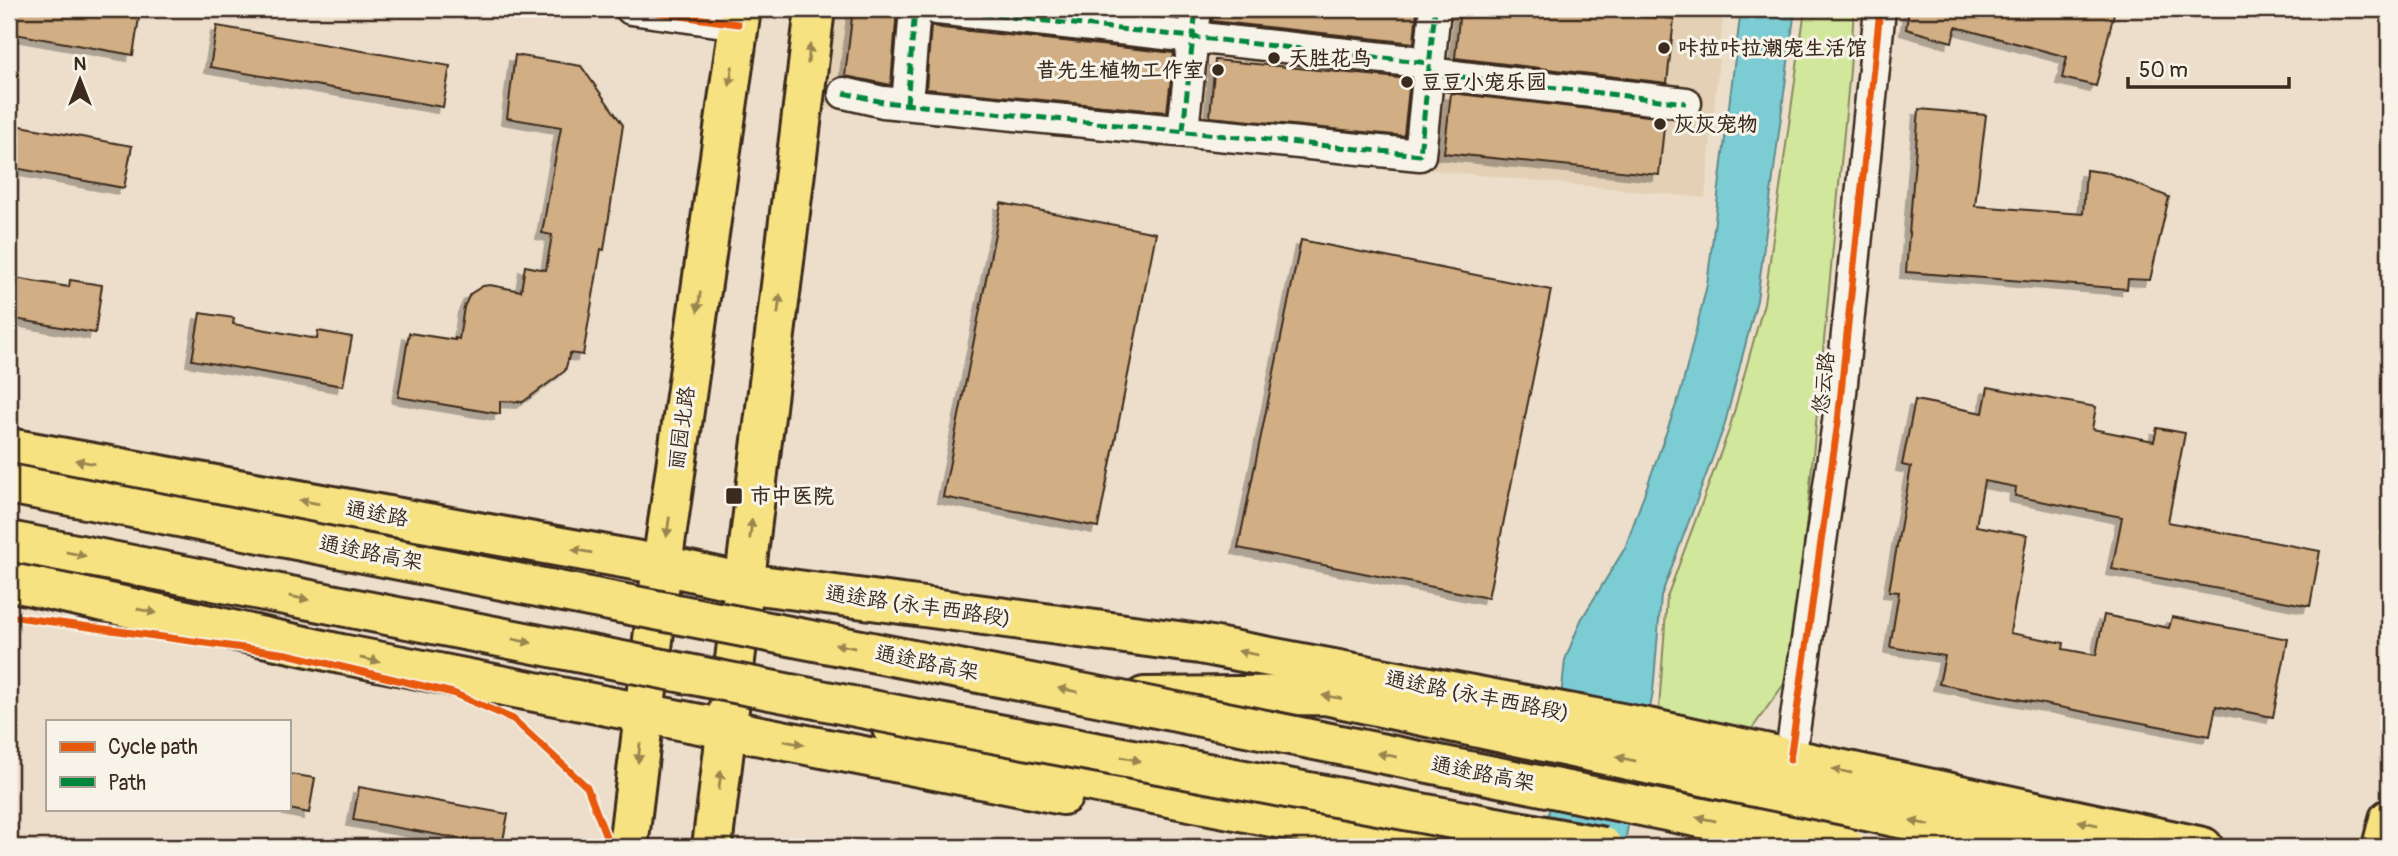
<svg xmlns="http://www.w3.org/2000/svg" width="2398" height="856" font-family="Pangolin,'LXGW WenKai TC',sans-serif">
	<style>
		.built { fill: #e4d0b5 }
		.green { fill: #d1e79c; stroke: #86885d; stroke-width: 2 }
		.water { fill: #7bccd4; stroke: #618b8b; stroke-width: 2 }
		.building { fill: #d1ae83; stroke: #3b2a1e; stroke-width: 2; filter: url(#shadow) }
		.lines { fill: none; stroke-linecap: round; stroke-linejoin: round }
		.minor-casing { stroke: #3b2a1e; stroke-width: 35 }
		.major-casing { stroke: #3b2a1e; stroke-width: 44 }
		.highway-casing { stroke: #3b2a1e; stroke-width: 44 }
		.minor { stroke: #f7f3e8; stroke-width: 30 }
		.major { stroke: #f7e281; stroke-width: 38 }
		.highway { stroke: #f7e281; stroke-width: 38 }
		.highway-bridge-casing { stroke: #3b2a1e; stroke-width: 44; stroke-linecap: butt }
		.highway-bridge { stroke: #f7e281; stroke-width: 38 }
		.quiet { stroke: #00873e; stroke-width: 5; stroke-dasharray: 10 5; stroke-linecap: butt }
		.cycleway-casing { stroke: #f7f3e8; stroke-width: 11 }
		.cycleway { stroke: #e8590c; stroke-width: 7 }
		.oneway { fill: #998650 }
		.poi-dot { fill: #3b2a1e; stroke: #f7f3e8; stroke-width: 2.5 }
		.labels { text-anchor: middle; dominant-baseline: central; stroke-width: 6; stroke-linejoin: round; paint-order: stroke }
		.poi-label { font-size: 21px; font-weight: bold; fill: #3b2a1e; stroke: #f7f3e8; text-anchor: start }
		.street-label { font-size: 21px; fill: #3b2a1e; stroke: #f7f3e8 }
	</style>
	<defs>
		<filter id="shadow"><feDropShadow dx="-6" dy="6" stdDeviation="0" flood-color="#0004"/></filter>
	</defs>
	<rect width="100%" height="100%" fill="#ecdeca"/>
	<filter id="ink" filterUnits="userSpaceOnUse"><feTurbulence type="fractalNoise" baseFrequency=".0143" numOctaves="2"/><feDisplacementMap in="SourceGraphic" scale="14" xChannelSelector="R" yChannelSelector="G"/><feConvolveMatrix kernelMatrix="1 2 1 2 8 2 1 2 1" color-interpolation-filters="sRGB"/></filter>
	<g filter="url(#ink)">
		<path class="built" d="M835 9H1724L1705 198 824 108Z"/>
		<path class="green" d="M1805 9H1854L1850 70 1792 673 1751 730 1659 709 1667 597 1729 430 1764 303Z"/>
		<path class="water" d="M1741 9H1795L1757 300 1724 427 1661 596 1653 692 1624 847H1545L1565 660 1581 620 1625 548 1681 391 1707 285Z"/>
		<g class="building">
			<path d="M9 9H122L140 12 133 55 9 33Z"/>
			<path d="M853 9H897L891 85 845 76Z"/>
			<path d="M1213 9H1417L1414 43 1212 21Z"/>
			<path d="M1460 9H1570L1674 19 1667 83 1455 58Z"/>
			<path d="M1909 9H2115L2096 86 2062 78 2067 57 1956 27 1952 42 1906 29Z"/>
			<path d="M931 25 942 28 1174 53 1167 112 926 89Z"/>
			<path d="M217 26 450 66 443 107 210 67Z"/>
			<path d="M515 55 581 66 623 125 604 250 601 249 583 355 570 353 565 371 523 402 500 401V414L398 397 409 333 455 340V338L459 339 464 307 470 294 483 286 490 285 521 291 525 266 546 270 552 235 542 233 561 127 507 118Z"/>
			<path d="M1215 60 1410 79 1404 136 1210 117Z"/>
			<path d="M1451 93 1665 118 1659 175 1444 153Z"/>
			<path d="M1919 109 1986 115 1975 206 2083 214 2086 170 2109 173 2169 197 2150 280 2128 279 2127 289 1906 272Z"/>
			<path d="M9 124 132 146 124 188 9 167Z"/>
			<path d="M1001 203 1156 233 1098 527 943 497Z"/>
			<path d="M1301 240 1551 290 1488 598 1238 548Z"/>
			<path d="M9 277 69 287 70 280 102 285 95 333 9 318Z"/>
			<path d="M200 313 234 318 233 324 317 339 318 331 352 337 343 386 192 360Z"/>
			<path d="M1988 387 2096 407 2092 429 2154 441 2157 428 2185 433 2168 522 2320 551 2310 606 2112 569 2122 517 2015 496 2016 487 1984 481 1976 526 2027 535 2010 633 2064 643 2063 649 2096 655 2104 615 2169 628 2172 617 2288 639 2273 717 2216 706 2210 736 1939 684 1945 656 1890 647 1899 592 1889 591 1911 467 1902 465 1915 400 1983 413Z"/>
			<path d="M289 774 315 778 309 813 289 809Z"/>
			<path d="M359 787 508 814 502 846 353 820Z"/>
		</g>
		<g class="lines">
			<g class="minor-casing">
				<g id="minor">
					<path d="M631 9 738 24"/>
					<path d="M937 9 1429 63"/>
					<path d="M1428 73 1686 103"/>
					<path d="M844 93 883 102 1420 155 1435 9"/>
					<path d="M907 104 915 9"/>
					<path d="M1183 130 1196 9"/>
					<path d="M1790 760 1838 422 1880 9"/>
				</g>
			</g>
			<g class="major-casing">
				<g id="major">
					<path d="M9 448 662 565 745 583 1200 644 1648 728 2203 847"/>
					<path d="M9 581 341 654 1063 795"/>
					<path d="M628 847 662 565 741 9"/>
					<path d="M712 847 815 9"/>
					<path d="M2382 847 2389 819"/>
				</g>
			</g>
			<g class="highway-casing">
				<g id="highway">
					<path d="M1144 697 1325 695 2011 842 2060 847"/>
					<path d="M892 728 1020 768 1426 847"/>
				</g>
			</g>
			<use href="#minor" class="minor"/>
			<use href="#major" class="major"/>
			<use href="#highway" class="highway"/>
			<g class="highway-bridge-casing">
				<g id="highway-bridge">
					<path d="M9 484 1107 698 1845 847"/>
					<path d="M9 541 923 720 1603 847"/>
				</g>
			</g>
			<use href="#highway-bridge" class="highway-bridge"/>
			<g class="quiet">
				<path d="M937 9 1429 63"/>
				<path d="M1428 73 1686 103"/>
				<path d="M844 93 883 102 1420 155 1435 9"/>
				<path d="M907 104 915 9"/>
				<path d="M1183 130 1196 9"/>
			</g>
			<g class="cycleway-casing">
				<g id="cycleway">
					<path d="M631 9 738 24"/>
					<path d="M9 616 287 654 453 693 513 719 587 787 610 847"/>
					<path d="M1790 760 1838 422 1880 9"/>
				</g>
			</g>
			<use href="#cycleway" class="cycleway"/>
		</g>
		<defs><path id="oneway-solid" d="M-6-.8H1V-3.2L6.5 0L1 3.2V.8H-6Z" transform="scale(1.75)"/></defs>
		<g class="oneway">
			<use href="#oneway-solid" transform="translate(809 54) rotate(-83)"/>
			<use href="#oneway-solid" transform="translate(731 76) rotate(98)"/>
			<use href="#oneway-solid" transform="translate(699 302) rotate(98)"/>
			<use href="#oneway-solid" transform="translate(779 304) rotate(-83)"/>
			<use href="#oneway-solid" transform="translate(85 462) rotate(-170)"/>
			<use href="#oneway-solid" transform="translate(309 502) rotate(-170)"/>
			<use href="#oneway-solid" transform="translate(668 527) rotate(98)"/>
			<use href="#oneway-solid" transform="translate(751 529) rotate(-83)"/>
			<use href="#oneway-solid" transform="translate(582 551) rotate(-170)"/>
			<use href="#oneway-solid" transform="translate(76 554) rotate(11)"/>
			<use href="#oneway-solid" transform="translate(299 598) rotate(11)"/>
			<use href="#oneway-solid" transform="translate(147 611) rotate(12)"/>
			<use href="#oneway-solid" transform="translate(522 641) rotate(11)"/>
			<use href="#oneway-solid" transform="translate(845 646) rotate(-169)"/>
			<use href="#oneway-solid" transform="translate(1248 653) rotate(-169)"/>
			<use href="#oneway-solid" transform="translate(370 660) rotate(11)"/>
			<use href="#oneway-solid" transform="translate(1068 690) rotate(-169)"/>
			<use href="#oneway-solid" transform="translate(1332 697) rotate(-171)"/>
			<use href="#oneway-solid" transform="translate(794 743) rotate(11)"/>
			<use href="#oneway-solid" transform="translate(639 753) rotate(96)"/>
			<use href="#oneway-solid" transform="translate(1387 755) rotate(-169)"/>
			<use href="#oneway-solid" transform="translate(1131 759) rotate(11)"/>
			<use href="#oneway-solid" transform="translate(1626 759) rotate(-168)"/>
			<use href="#oneway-solid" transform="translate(1842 771) rotate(-168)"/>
			<use href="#oneway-solid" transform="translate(720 780) rotate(-83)"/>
			<use href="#oneway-solid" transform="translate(1706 819) rotate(-169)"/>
			<use href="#oneway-solid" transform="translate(1920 823) rotate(-168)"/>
			<use href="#oneway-solid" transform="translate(2088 823) rotate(-168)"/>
		</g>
	</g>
	<g class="poi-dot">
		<circle cx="1664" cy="48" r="7"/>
		<circle cx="1274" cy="58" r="7"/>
		<circle cx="1218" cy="70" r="7"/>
		<circle cx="1407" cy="82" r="7"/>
		<circle cx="1660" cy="124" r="7"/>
		<rect x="725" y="487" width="18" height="18" rx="3.5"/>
	</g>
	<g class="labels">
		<g class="poi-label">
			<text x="1678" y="48">咔拉咔拉潮宠生活馆</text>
			<text x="1288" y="58">天胜花鸟</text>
			<text x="1204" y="70" text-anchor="end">昔先生植物工作室</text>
			<text x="1421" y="82">豆豆小宠乐园</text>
			<text x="1674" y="124">灰灰宠物</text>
			<text x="750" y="496">市中医院</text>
		</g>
		<g class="street-label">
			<text transform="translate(1824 383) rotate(-84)">悠云路</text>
			<text transform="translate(682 428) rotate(-82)">丽园北路</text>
			<text transform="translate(377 514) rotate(10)">通途路</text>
			<text transform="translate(371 553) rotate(11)">通途路高架</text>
			<text transform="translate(918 606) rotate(8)">通途路 (永丰西路段)</text>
			<text transform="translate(927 663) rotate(11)">通途路高架</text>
			<text transform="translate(1477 696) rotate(11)">通途路 (永丰西路段)</text>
			<text transform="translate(1483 774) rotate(11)">通途路高架</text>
		</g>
	</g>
	<rect width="2398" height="856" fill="none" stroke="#f7f3e8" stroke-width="35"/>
	<rect x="18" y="18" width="2363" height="821" fill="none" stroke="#3b2a1e" stroke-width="2.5" filter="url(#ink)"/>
	<rect x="46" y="720" width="245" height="91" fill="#f7f3e8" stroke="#aca397" stroke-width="2"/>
	<rect x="60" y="742" width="35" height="10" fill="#e8590c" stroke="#aca397" stroke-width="2"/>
	<text x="108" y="754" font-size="21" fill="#3b2a1e">Cycle path</text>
	<rect x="60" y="777" width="35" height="10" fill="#00873e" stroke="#aca397" stroke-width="2"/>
	<text x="108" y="790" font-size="21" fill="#3b2a1e">Path</text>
	<g transform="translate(80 80)" stroke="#f7f3e8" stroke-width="5" paint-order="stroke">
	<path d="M0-5L12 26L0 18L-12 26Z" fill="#3b2a1e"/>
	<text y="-10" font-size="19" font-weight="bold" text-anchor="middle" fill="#3b2a1e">N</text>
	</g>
	<path d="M2128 77v10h161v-10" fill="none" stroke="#3b2a1e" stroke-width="3.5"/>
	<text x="2139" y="77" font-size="21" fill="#3b2a1e" stroke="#f7f3e8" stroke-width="5" paint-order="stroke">50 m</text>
</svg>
